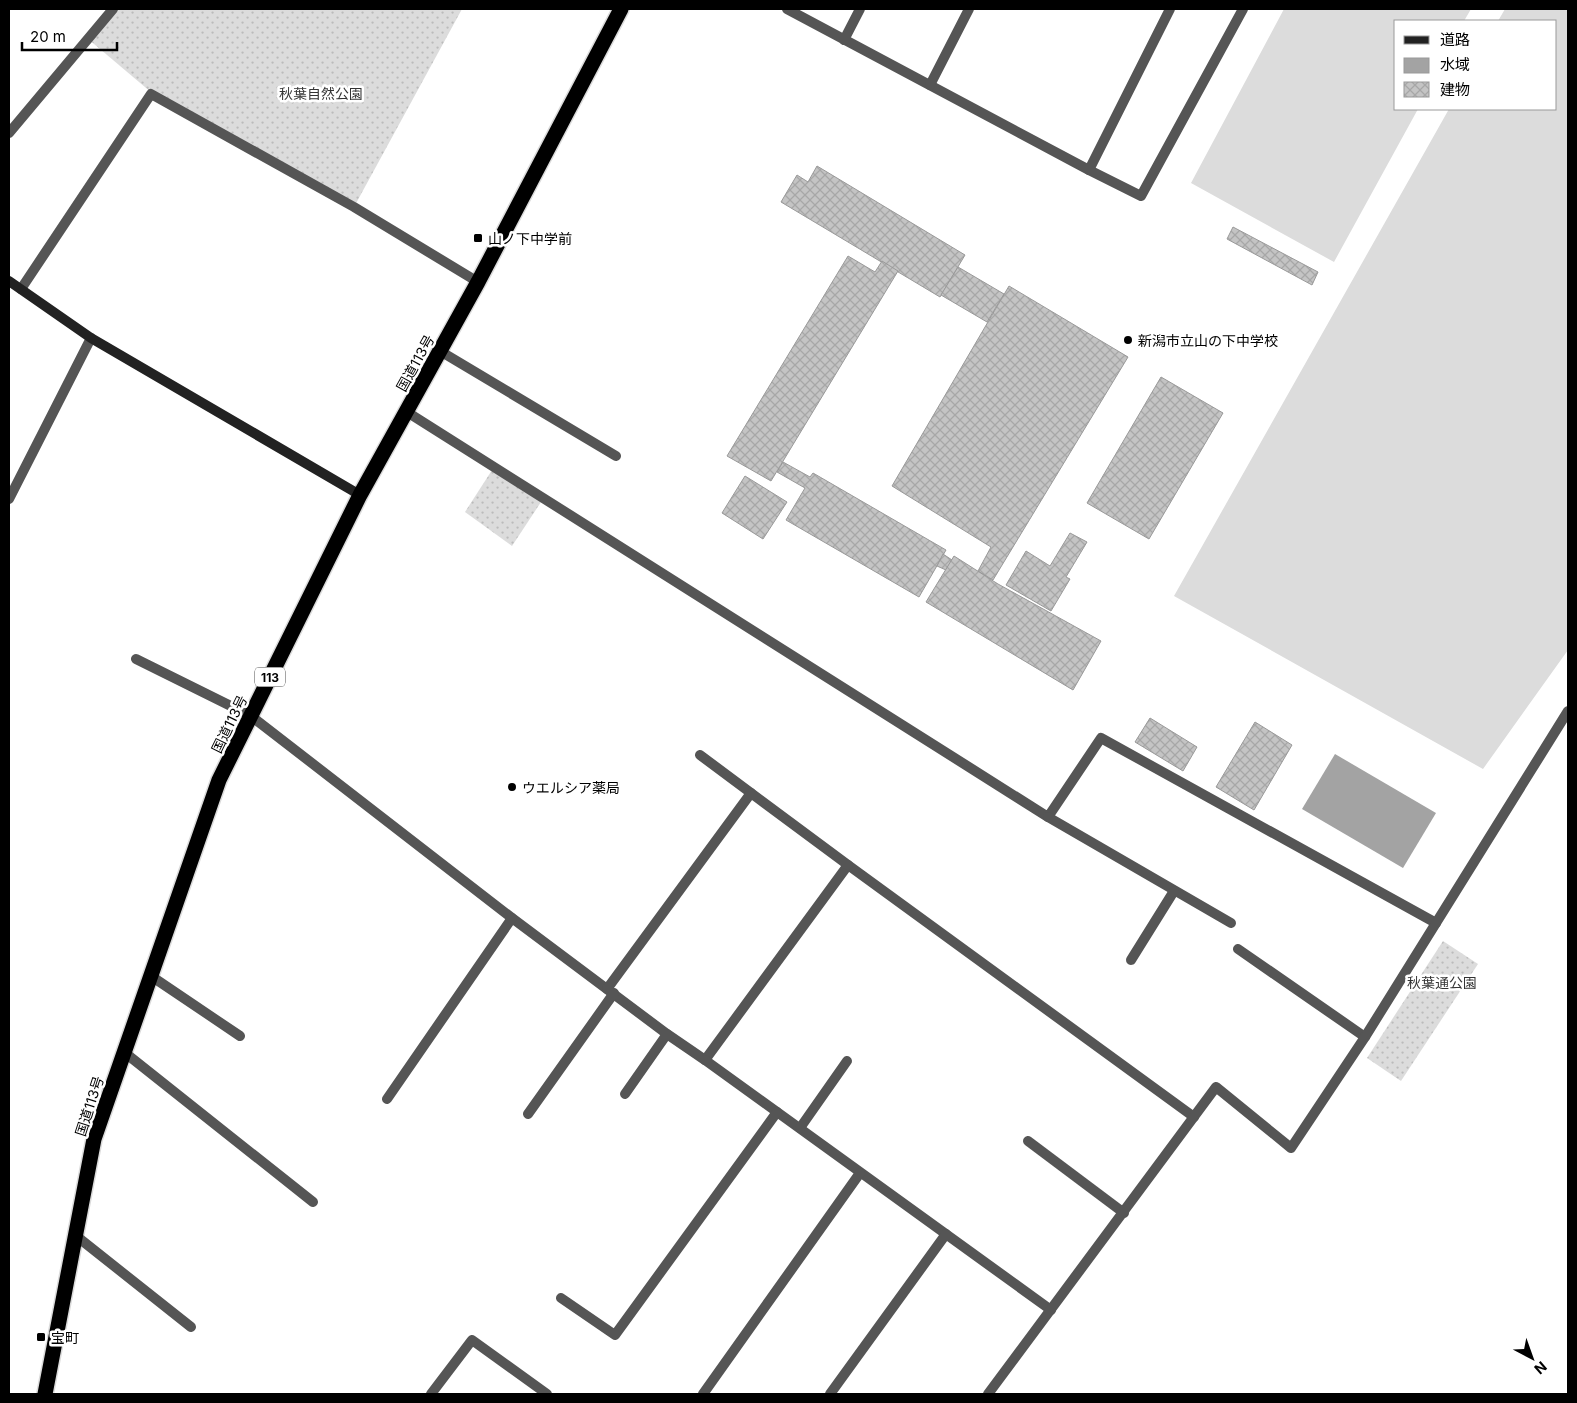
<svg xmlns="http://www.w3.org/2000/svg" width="1577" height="1403" font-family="Inter,'Noto Sans JP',sans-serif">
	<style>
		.grass { fill: url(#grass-dots) }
		.pitch { fill: #dcdcdc }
		.water { fill: #a3a3a3 }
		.building { fill: url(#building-cross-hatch); stroke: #999 }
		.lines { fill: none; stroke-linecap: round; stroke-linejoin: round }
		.highway-casing { stroke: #dbdbdb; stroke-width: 18 }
		.lane { stroke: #555; stroke-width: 10 }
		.street { stroke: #555; stroke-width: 10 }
		.secondary { stroke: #222; stroke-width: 10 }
		.highway { stroke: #000; stroke-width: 15 }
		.poi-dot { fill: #000; stroke: #fff; stroke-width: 2 }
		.labels { text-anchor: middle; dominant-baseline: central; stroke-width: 5; stroke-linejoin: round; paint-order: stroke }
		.shield { fill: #fff; stroke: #4c4c4c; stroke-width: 1 }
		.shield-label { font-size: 12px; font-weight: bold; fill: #000 }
		.park-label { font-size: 14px; fill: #333; stroke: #fff }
		.poi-label { font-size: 14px; fill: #000; stroke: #fff; text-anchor: start }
		.street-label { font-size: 14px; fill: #000; stroke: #fff }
	</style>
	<defs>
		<pattern id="grass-dots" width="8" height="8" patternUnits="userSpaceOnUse" patternTransform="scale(1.25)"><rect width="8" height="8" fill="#dcdcdc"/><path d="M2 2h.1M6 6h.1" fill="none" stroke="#bbb" stroke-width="1.8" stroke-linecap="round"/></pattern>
		<pattern id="building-cross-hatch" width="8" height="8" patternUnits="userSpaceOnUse" patternTransform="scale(1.25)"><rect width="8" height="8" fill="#c4c4c4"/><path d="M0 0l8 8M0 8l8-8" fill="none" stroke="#a7a7a7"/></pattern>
	</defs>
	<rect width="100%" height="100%" fill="#fff"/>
	<g class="grass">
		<path d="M113 9H462L354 207 152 93 87 38Z"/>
		<path d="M494 467 543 499 512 546 465 512Z"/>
		<path d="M1443 941 1478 964 1401 1081 1367 1058Z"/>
	</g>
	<g class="pitch">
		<path d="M1284 9H1471L1464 21H1396V109H1418L1334 262 1191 183Z"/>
		<path d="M1505 9H1568V650L1483 769 1174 596 1449 109H1556V21H1498Z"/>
	</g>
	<path class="water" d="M1335 754 1436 813 1403 868 1302 809Z"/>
	<g class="building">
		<path d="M817 166 965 255 940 297 781 202 797 175 808 182Z"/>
		<path d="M1233 227 1318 272 1312 285 1227 239Z"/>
		<path d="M848 256 875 272 882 261 898 271 771 481 727 456Z"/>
		<path d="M958 267 1004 294 987 322 941 295Z"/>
		<path d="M1009 286 1128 357 993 580 978 571 991 547 892 486Z"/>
		<path d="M1161 377 1223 413 1149 539 1087 503Z"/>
		<path d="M783 462 810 477 813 473 946 550 919 597 786 520 805 488 777 472Z"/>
		<path d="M745 476 787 502 763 539 722 513Z"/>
		<path d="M1070 533 1087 542 1066 577 1070 579 1051 611 1006 585 1026 551 1050 566Z"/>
		<path d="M943 554 952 560 946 570 937 566Z"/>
		<path d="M954 556 998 584 1101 641 1073 690 926 602Z"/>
		<path d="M1150 718 1197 747 1183 771 1135 742Z"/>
		<path d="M1255 722 1292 745 1254 810 1216 787Z"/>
	</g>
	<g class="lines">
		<g class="highway-casing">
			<path id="highway" d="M45 1394 94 1139 219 780 360 495 478 282 621 9"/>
		</g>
		<g class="lane">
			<path d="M1089 170 1170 9"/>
			<path d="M440 351 616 456"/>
		</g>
		<g class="street">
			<path d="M787 9 1089 170 1141 196 1243 9"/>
			<path d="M844 40 860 9"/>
			<path d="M930 85 969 9"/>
			<path d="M9 133 113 9"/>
			<path d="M21 289 151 94 354 207 478 282"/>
			<path d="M407 412 1048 817 1101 738 1436 923"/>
			<path d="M9 499 91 338"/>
			<path d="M136 659 251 716 512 918 667 1034 705 1060 848 865 1194 1117"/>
			<path d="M700 755 751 793"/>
			<path d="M1048 817 1231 923"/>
			<path d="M1238 949 1365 1037"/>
			<path d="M1131 960 1174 891"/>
			<path d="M151 976 240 1036"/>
			<path d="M607 989 751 793 848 865"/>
			<path d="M124 1052 313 1202"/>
			<path d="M705 1060 1051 1310"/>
			<path d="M625 1094 667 1034"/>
			<path d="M387 1099 512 918"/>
			<path d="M528 1114 614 993"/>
			<path d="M800 1128 847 1061"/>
			<path d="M1028 1141 1124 1213"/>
			<path d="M75 1235 191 1327"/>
			<path d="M561 1298 615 1335 777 1112"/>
			<path d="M431 1394 472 1340 547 1394"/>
			<path d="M703 1394 860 1173"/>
			<path d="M830 1394 946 1234"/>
			<path d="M988 1394 1216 1087 1291 1148 1365 1037 1568 711"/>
		</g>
		<path class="secondary" d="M9 281 91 338 360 495"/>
		<use href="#highway" class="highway"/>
	</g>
	<g class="poi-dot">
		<rect x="473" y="233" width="10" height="10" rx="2.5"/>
		<circle cx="1128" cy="340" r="5"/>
		<circle cx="512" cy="787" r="5"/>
		<rect x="36" y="1332" width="10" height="10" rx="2.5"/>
	</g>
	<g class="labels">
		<rect class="shield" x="255" y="667.5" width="30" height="19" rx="4"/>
		<g class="shield-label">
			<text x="270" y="677">113</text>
		</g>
		<g class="park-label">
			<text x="321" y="93">秋葉自然公園</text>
			<text x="1442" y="982">秋葉通公園</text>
		</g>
		<g class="poi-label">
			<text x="488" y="238">山ノ下中学前</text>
			<text x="1138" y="340">新潟市立山の下中学校</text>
			<text x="522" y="787">ウエルシア薬局</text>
			<text x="51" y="1337">宝町</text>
		</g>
		<g class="street-label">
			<text transform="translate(415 363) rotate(-61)">国道113号</text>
			<text transform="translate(229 724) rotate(-64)">国道113号</text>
			<text transform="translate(89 1106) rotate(-72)">国道113号</text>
		</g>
	</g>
	<rect width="1577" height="1403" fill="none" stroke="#000000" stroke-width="20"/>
	<rect x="1394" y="20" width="162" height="90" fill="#ffffff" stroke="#999999"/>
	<rect x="1404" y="36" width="25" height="8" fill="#222222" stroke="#999999"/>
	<text x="1440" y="45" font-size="15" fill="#000000">道路</text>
	<rect x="1404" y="58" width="25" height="15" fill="#a3a3a3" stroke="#999999"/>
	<text x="1440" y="70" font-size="15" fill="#000000">水域</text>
	<rect x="1404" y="82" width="25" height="15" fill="url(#building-cross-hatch)" stroke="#999999"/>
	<text x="1440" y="95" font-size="15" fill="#000000">建物</text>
	<g transform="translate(1532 1358) rotate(139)" stroke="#ffffff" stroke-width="4" paint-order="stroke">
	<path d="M0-4L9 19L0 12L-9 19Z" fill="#000000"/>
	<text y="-8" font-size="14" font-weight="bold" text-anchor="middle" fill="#000000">N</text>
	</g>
	<path d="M22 42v8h95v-8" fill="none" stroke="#000000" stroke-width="2.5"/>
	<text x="30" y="42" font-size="15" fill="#000000" stroke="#ffffff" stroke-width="4" paint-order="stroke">20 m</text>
</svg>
